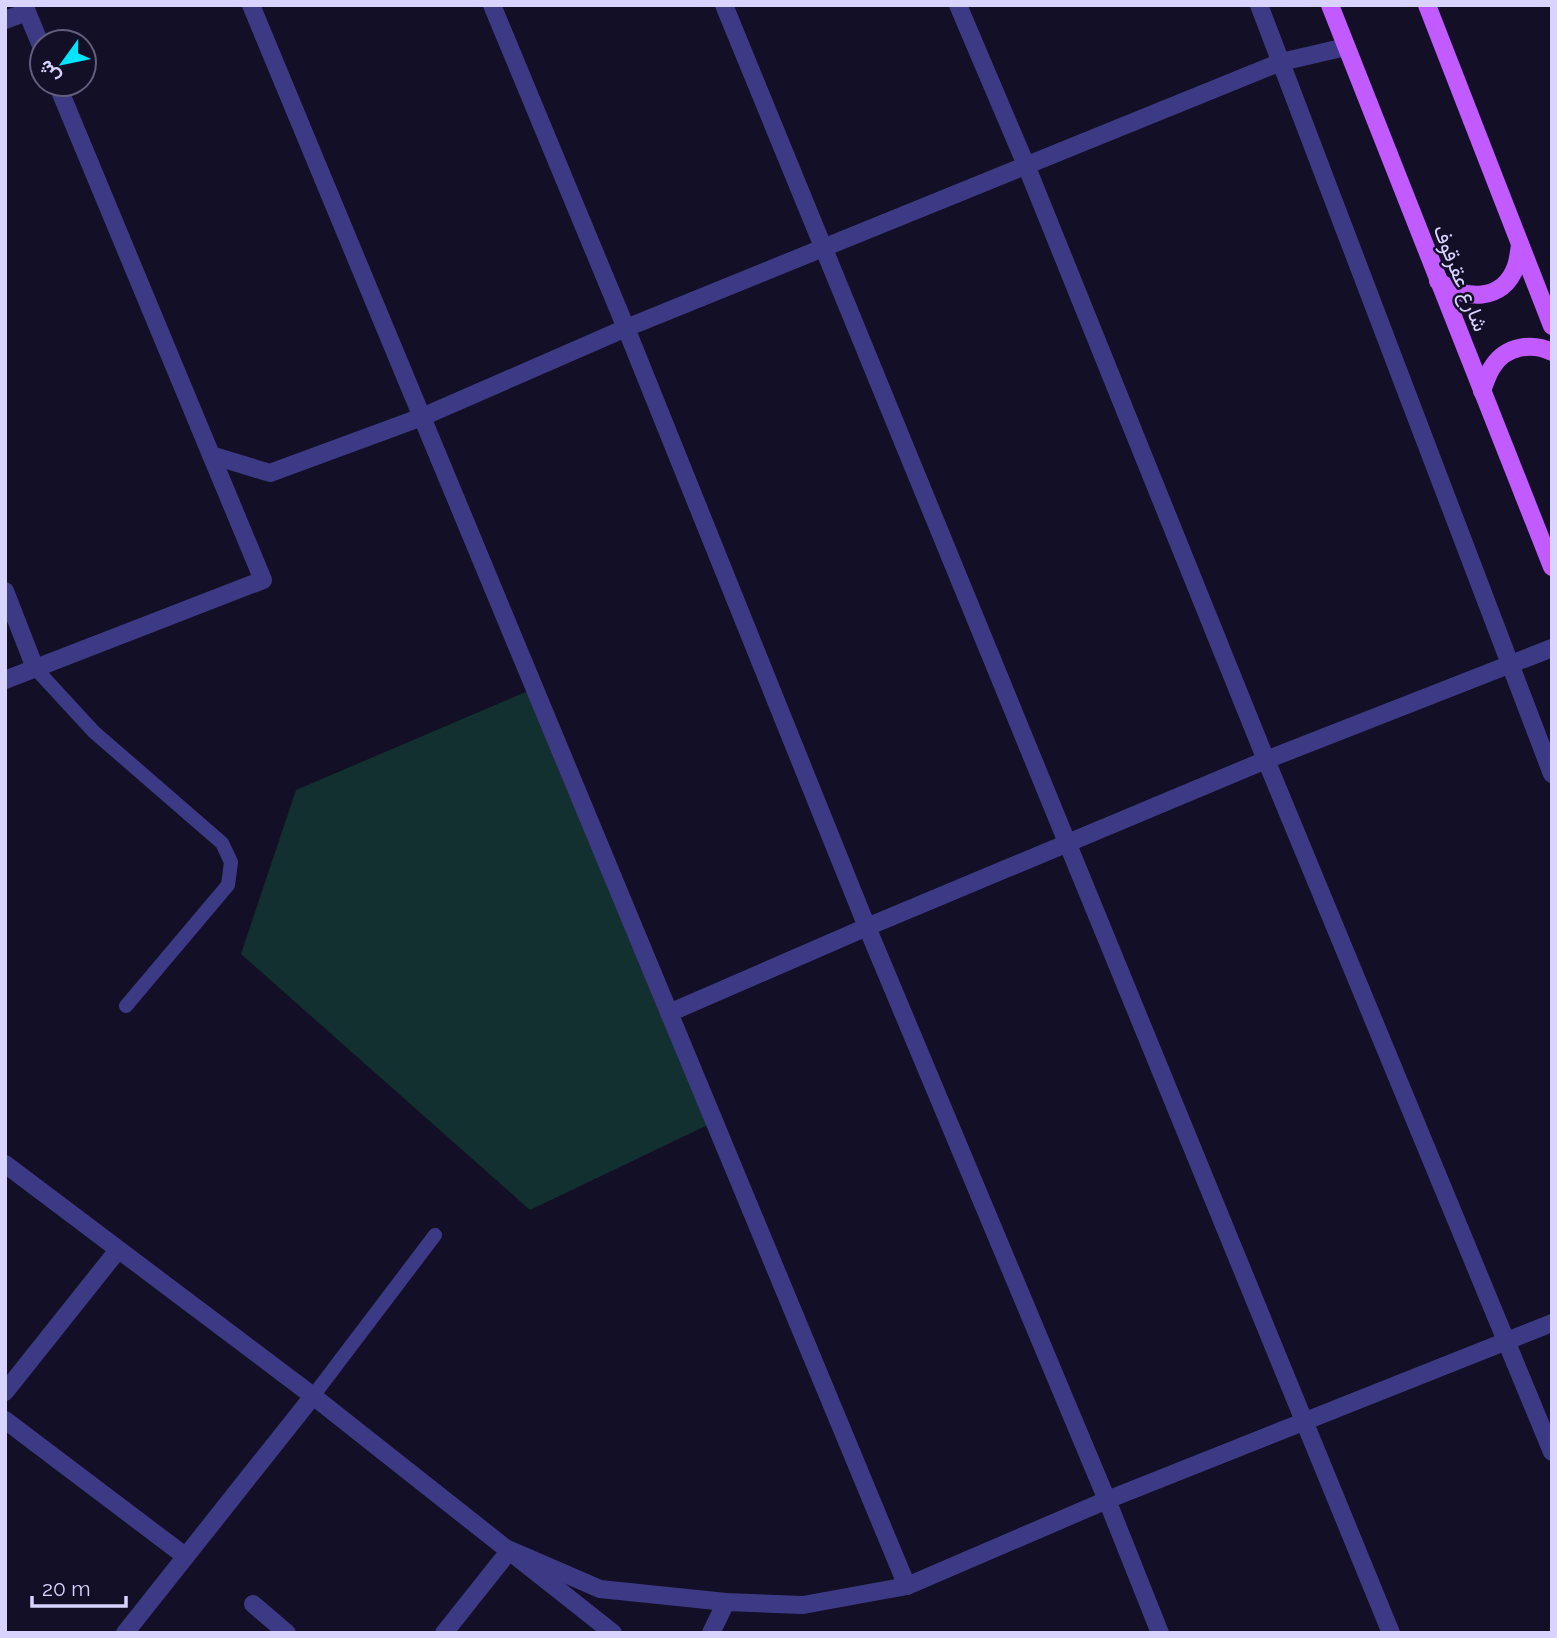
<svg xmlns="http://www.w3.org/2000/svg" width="1557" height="1638" font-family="Raleway,Vazirmatn,sans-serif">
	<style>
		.green { fill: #12302f }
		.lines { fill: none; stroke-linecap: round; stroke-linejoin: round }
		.service { stroke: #3d3a85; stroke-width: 14 }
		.minor { stroke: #3d3a85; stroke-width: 18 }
		.primary { stroke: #c25bff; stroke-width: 18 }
		.labels { text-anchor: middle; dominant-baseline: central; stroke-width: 5; stroke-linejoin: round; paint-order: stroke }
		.street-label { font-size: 21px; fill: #d9d4ff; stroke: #130f26 }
	</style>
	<rect width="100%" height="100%" fill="#130f26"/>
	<path class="green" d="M535 688 714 1122 530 1210 241 954 296 790Z"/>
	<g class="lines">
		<g class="service">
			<path d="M35 668 94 732 222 843 231 862 228 885 126 1006"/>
			<path d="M313 1396 435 1235"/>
		</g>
		<g class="minor">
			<path d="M24 5 42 48"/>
			<path d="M251 5 907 1586"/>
			<path d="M492 5 626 328 867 927 1107 1500 1160 1633"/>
			<path d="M724 5 1391 1633"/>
			<path d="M958 5 1026 165 1266 760 1552 1452"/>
			<path d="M1259 5 1552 774"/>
			<path d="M5 20 27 12"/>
			<path d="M211 455 270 473 422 417 626 328 1281 62 1346 47"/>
			<path d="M5 591 35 668"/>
			<path d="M5 680 263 580 57 84"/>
			<path d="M669 1013 867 927 1266 760 1552 648"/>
			<path d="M5 1164 313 1396 613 1633"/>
			<path d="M5 1392 118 1250"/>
			<path d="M5 1420 185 1556"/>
			<path d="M253 1604 287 1633"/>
			<path d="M125 1633 313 1396"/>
			<path d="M444 1633 510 1550 600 1589 726 1602 803 1605 907 1586 1107 1500 1552 1323"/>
			<path d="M711 1633 726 1602"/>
		</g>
		<g class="primary">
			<path d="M1330 5 1552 567"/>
			<path d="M1427 5 1552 326"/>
			<path d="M1438 281C1464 300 1503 303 1516 266 1518 260 1519 252 1520 245"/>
			<path d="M1482 391C1485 383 1488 373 1493 366 1506 346 1532 342 1552 352"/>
		</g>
	</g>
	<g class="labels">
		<g class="street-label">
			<text transform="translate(1461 278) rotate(68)">شارع عقرقوف</text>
		</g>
	</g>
	<rect width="1557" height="1638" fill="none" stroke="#d9d4ff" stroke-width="14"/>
	<g transform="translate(63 63) rotate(237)"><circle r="33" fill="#130f26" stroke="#625e7d" stroke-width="2"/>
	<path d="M0-5L12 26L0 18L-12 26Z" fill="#00e5ff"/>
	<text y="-10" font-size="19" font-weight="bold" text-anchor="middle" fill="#d9d4ff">ش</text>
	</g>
	<path d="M32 1596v10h94v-10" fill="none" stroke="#d9d4ff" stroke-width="3.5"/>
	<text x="42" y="1596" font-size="21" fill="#d9d4ff" stroke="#130f26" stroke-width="5" paint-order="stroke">20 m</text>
</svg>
